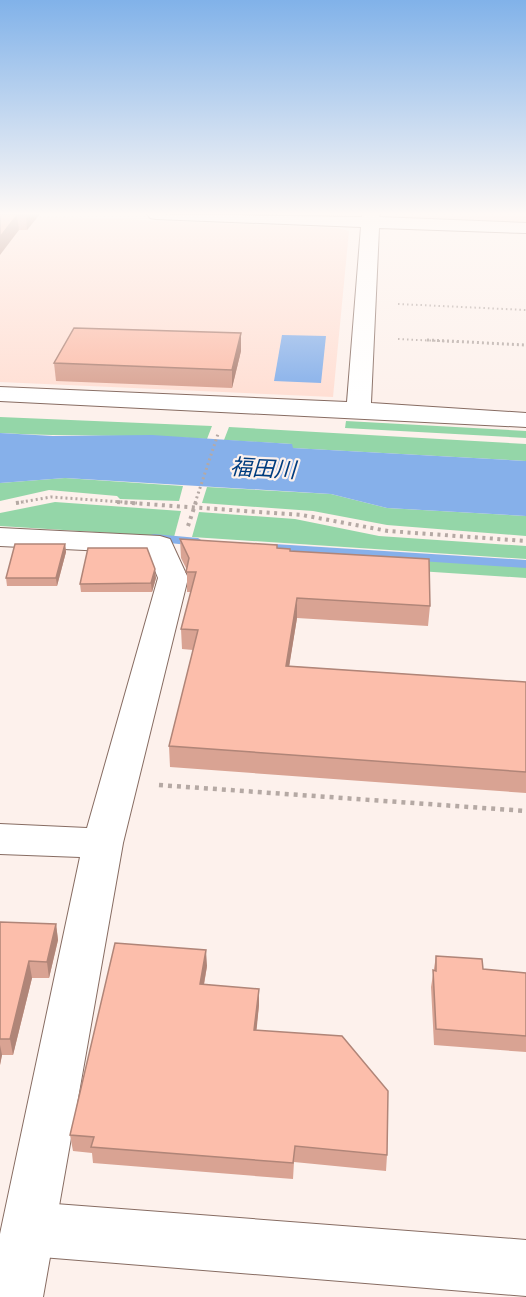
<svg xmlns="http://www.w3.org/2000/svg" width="526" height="1297" font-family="'Alegreya Sans','Noto Sans JP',sans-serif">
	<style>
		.built { fill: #ffdfd4 }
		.green { fill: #94d6a8 }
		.water { fill: #86b0ea }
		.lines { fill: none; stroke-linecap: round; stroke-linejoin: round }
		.stream { fill: #86b0ea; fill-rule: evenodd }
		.minor-casing { stroke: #876c62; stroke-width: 2 }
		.tertiary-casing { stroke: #876c62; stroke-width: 2 }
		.path-far3 { stroke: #b5a9a4; stroke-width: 2; stroke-dasharray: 1.5 3; stroke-linecap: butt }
		.path-far2 { stroke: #b5a9a4; stroke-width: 3; stroke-dasharray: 2 3; stroke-linecap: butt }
		.path-far1 { stroke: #b5a9a4; stroke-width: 4; stroke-dasharray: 3 4.5; stroke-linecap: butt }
		.path { stroke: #b5a9a4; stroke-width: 4.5; stroke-dasharray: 4 5; stroke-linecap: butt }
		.minor { fill: #fff; fill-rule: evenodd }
		.tertiary { fill: #fff; fill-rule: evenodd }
		.wall { fill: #d9a393 }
		.shaded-wall { fill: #b08578 }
		.building { fill: #fcbeab; stroke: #b08578; stroke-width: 1.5 }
		.labels { text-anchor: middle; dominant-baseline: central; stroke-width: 4.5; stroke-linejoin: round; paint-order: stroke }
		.water-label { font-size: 22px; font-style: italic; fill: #013d7f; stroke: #fdf1ec }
	</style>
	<rect width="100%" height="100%" fill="#fdf1ec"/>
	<g class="built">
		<path d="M392 214H526V223L400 219Z"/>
		<path d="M0 217H69L338 228 349 231 333 397 0 382Z"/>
	</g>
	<g class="green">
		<path d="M0 417 212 426 207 439C138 434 69 437 0 433Z"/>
		<path d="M346 421 526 431V438L345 428Z"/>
		<path d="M229 427 526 444V461L292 448V444L224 440Z"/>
		<path d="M65 478 183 486 179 501 120 499 117 496 49 490 0 501V483Z"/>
		<path d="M207 487 331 494 387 508 526 516V536L387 525 313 511 202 503Z"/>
		<path d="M55 502 181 511 174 537 0 526V513Z"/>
		<path d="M199 512 295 519 379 536 526 546V559L192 537Z"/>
		<path d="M190 545 526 567V578L187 556Z"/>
	</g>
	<g class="water">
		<path d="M282 335 326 336 321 383 274 381Z"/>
		<path d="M0 433 53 436 152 435 292 444 293 448 526 461V516L387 508 331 494 65 478 0 483Z"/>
	</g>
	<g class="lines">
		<g class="stream">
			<path d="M154 534 198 538 204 542 198 546 150 541 148 538 150 535Z"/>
			<path d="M274 544 526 560V568L270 551 268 548Z"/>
		</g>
		<g class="minor-casing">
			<g id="minor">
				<path d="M147 214 362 217V214H380L379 217 526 223V233L379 228 371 403 526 413V427L0 401V387L347 402 361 227 156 219 150 218Z"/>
				<path d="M0 528 160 536 170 539 188 578 123 843 43 1297H0V1234L80 857 0 854V824L87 828 158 578 148 553 0 546Z"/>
			</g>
		</g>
		<g class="tertiary-casing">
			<path id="tertiary" d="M29 1202 526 1240V1296L29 1256 10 1248 2 1229 10 1210Z"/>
		</g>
		<g class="path-far3">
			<path d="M398 304 526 310"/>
			<path d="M398 339 459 342"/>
		</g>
		<g class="path-far2">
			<path d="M427 340 526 345"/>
			<path d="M16 503 51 497 137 503"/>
			<path d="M195 503 218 434"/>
		</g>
		<g class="path-far1">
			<path d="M117 502 302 515 388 531 526 541"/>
			<path d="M16 503 24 502"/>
			<path d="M188 526 196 502"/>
		</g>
		<path class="path" d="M159 785 526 811"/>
		<use href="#minor" class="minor"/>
		<use href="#tertiary" class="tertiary"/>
	</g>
	<g class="wall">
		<path d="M0 214H40L27 230H19Z"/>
		<path d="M241 333V351L232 388 56 381 54 363Z"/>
		<path d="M180 539 277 548 290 551 430 606 428 626 297 618 289 666 526 682V793L170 767 169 746 193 650 182 649 181 629 191 592H187V570L181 558Z"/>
		<path d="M65 544 66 552 57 586H7L6 578Z"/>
		<path d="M156 578 152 592H81L80 584Z"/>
		<path d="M0 922 56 924 58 940 49 978H32L13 1055H2L0 1065Z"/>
		<path d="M436 956 483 969 526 973V1052L434 1045 431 987Z"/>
		<path d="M207 966 204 985 259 1005 256 1030 387 1155 386 1171 294 1162 293 1179 93 1163 92 1153 73 1151 70 1135Z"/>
	</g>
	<g class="shaded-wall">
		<path d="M27 214H40L27 230 26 216Z"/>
		<path d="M17 215 19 230 0 255V237Z"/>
		<path d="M241 333V351L232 388V370Z"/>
		<path d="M65 544 66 552 57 586 56 578Z"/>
		<path d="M155 569 156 578 152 592 151 583Z"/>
		<path d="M297 598V618L286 686V666Z"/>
		<path d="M56 924 58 940 49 978 47 962Z"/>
		<path d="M206 950 207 966 201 1000 200 984Z"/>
		<path d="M29 961 32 978 13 1055 10 1039Z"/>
		<path d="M259 989V1005L255 1046 254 1030Z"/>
		<path d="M0 1045 2 1055 0 1065Z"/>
	</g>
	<g class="building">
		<path d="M0 214H27L26 216 17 215 0 237Z"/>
		<path d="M74 328 241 333 232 370 54 363Z"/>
		<path d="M180 539 277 545V548L290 549V551L429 559 430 606 297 598 286 666 526 682V772L169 746 198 630 181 629 196 572H186L189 558Z"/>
		<path d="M15 544H65L56 578H6Z"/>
		<path d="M88 548H147L155 569 151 583 80 584Z"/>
		<path d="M0 922 56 924 47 962 29 961 10 1039H0Z"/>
		<path d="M115 943 206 950 200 984 259 989 254 1030 342 1036 388 1091 387 1155 295 1146 293 1163 91 1147 94 1137 70 1135Z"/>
		<path d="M436 956 482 959 483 969 526 973V1036L436 1029 433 970 436 971Z"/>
	</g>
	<linearGradient id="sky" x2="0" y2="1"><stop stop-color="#81b2e9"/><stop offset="0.54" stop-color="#fef9f6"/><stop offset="1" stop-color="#fef9f6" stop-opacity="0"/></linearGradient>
	<rect width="526" height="396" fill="url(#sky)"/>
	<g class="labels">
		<g class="water-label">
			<text transform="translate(263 469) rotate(3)">福田川</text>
		</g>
	</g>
</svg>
